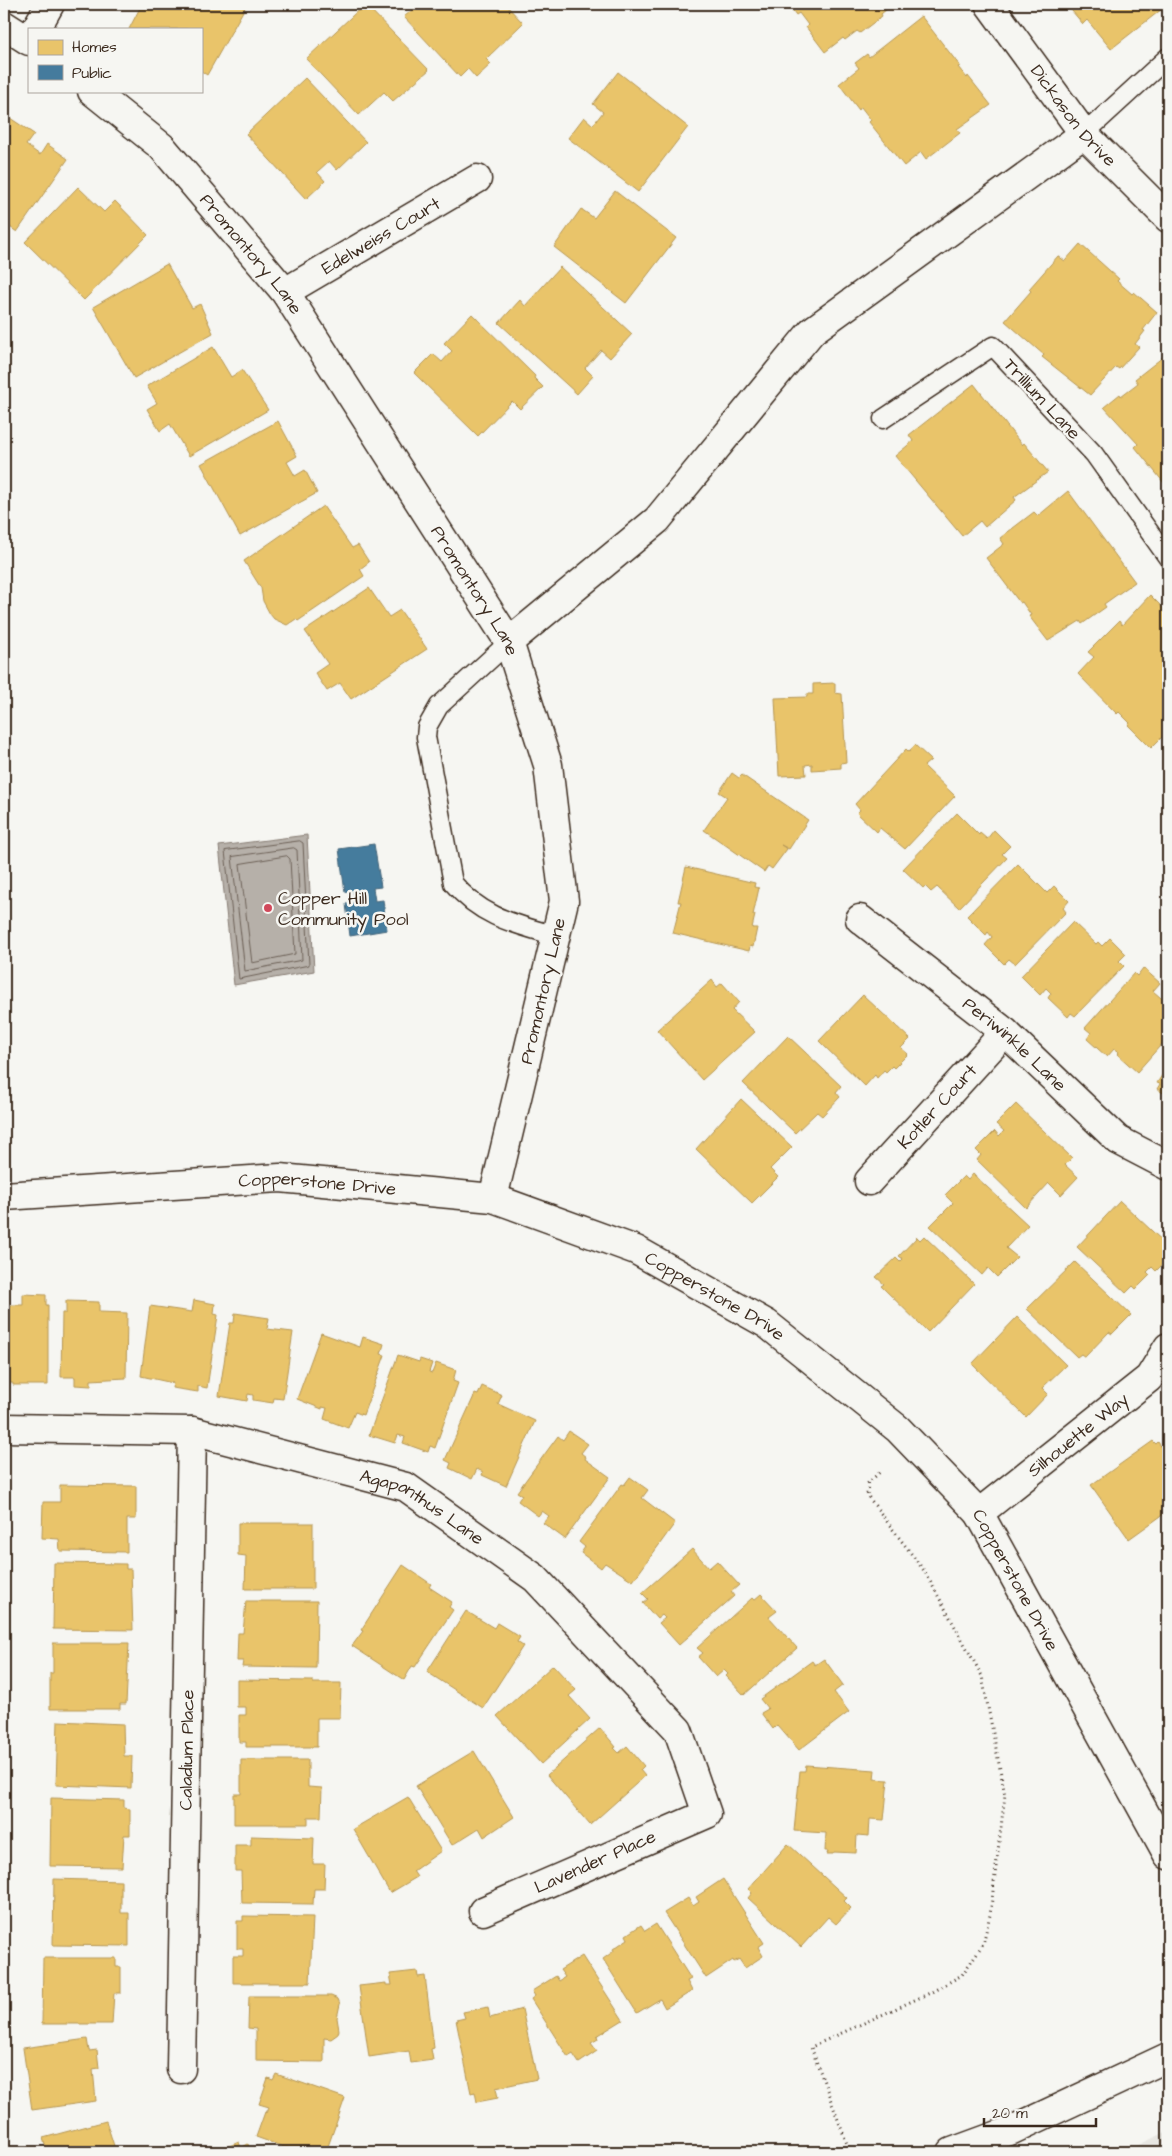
<svg xmlns="http://www.w3.org/2000/svg" width="1172" height="2156" font-family="'Architects Daughter',sans-serif">
	<style>
		.built { fill: #e8e7e2 }
		.water { fill: #b6b0a9; stroke: #857a71 }
		.homes { fill: #e9c46a; stroke: #b59653 }
		.public { fill: #457b9d; stroke: #426377 }
		.lines { fill: none; stroke-linecap: round; stroke-linejoin: round }
		.shore { stroke: #6c6056; stroke-width: 1 }
		.lane-casing { stroke: #3b2a1e; stroke-width: 21 }
		.street-casing { stroke: #3b2a1e; stroke-width: 31 }
		.secondary-casing { stroke: #3b2a1e; stroke-width: 31 }
		.path { stroke: #3b2a1e; stroke-width: 3; stroke-dasharray: 1 4; stroke-linecap: butt }
		.lane { stroke: #f6f6f2; stroke-width: 18 }
		.street { stroke: #f6f6f2; stroke-width: 28 }
		.secondary { stroke: #f6f6f2; stroke-width: 28 }
		.poi-dot { fill: #d1495b; stroke: #f6f6f2; stroke-width: 2 }
		.labels { text-anchor: middle; dominant-baseline: central; stroke-width: 5; stroke-linejoin: round; paint-order: stroke }
		.street-label { font-size: 18px; fill: #3b2a1e; stroke: #f6f6f2 }
		.poi-label { font-size: 18px; fill: #3b2a1e; stroke: #f6f6f2; text-anchor: start }
	</style>
	<rect width="100%" height="100%" fill="#f6f6f2"/>
	<filter id="ink" filterUnits="userSpaceOnUse"><feTurbulence type="fractalNoise" baseFrequency=".02" numOctaves="2"/><feDisplacementMap in="SourceGraphic" scale="10" xChannelSelector="R" yChannelSelector="G"/><feConvolveMatrix kernelMatrix="1 2 1 2 8 2 1 2 1" color-interpolation-filters="sRGB"/></filter>
	<g filter="url(#ink)">
		<path class="built" d="M1168 2131V2152H1124Z"/>
		<path class="water" d="M307 835 314 971 234 985 219 846Z"/>
		<g class="homes">
			<path d="M142 4H247L207 75 201 71V29H129Z"/>
			<path d="M365 4 429 70 393 101 384 92 359 115 306 59Z"/>
			<path d="M419 4H505L523 23 486 59 491 64 476 78 468 69 460 77 404 17Z"/>
			<path d="M788 4H893L881 14 882 16 860 33 857 31 845 40 843 38 825 52 806 27 808 25 799 13 796 15Z"/>
			<path d="M1066 4H1162L1159 6 1162 9 1111 49 1087 20 1083 24Z"/>
			<path d="M921 16 960 66 958 67 967 78 968 76 991 105 957 129 960 133 926 159 921 152 904 166 869 122 871 120 861 107 859 110 839 84 859 68 855 63 867 54 869 57Z"/>
			<path d="M618 72 688 127 638 192 568 138 584 117 593 125 603 112 593 104Z"/>
			<path d="M305 78 366 142 337 170 329 161 317 172 325 181 306 199 246 134Z"/>
			<path d="M4 114 34 134 26 145 40 155 47 144 68 159 17 232 4 223Z"/>
			<path d="M78 187 104 212 115 201 148 235 84 300 25 242Z"/>
			<path d="M615 191 676 238 626 303 554 247 581 209 594 218Z"/>
			<path d="M1080 244 1119 279 1117 281 1132 294 1134 292 1157 312 1143 330 1145 331 1135 344 1139 347 1119 369 1116 367 1090 395 1042 357 1044 355 1005 321 1031 291 1029 289 1058 256 1065 261Z"/>
			<path d="M167 264 192 308 200 304 213 333 134 378 93 307Z"/>
			<path d="M560 267 632 334 610 358 601 350 585 368 593 376 577 394 499 323 520 300 525 306Z"/>
			<path d="M472 314 535 376 534 378 543 387 520 409 512 401 478 436 414 373 433 354 442 362 452 351 444 343Z"/>
			<path d="M213 347 231 377 242 370 268 410 189 456 170 424 160 431 147 409 157 403 147 386Z"/>
			<path d="M1168 353V488L1135 447 1138 444 1104 407 1120 394 1121 396 1138 383 1135 379Z"/>
			<path d="M974 384 1022 445 1024 443 1048 472 1014 497 1016 500 985 527 980 521 962 536 895 456 913 441 909 435Z"/>
			<path d="M278 421 297 456 287 462 295 476 305 470 317 493 240 536 201 464Z"/>
			<path d="M1068 491 1135 582 1104 604 1106 607 1082 624 1080 621 1048 641 1029 616 1031 615 1022 602 1020 603 986 558 1004 544 1000 538 1034 512 1038 516Z"/>
			<path d="M323 506 352 548 358 545 369 562 360 569 364 576 298 621 296 619 287 625 274 619 270 614 263 601 261 588 244 561Z"/>
			<path d="M369 588 389 617 400 610 427 649 351 699 340 683 327 691 315 673 328 664 305 631Z"/>
			<path d="M1150 595 1168 613V731L1151 748 1128 725 1130 723 1119 712 1117 714 1078 674 1094 657 1088 652 1119 621 1122 625Z"/>
			<path d="M835 683V693L842 694 846 762 841 763V768L812 770V764L805 765 806 775 779 776 775 698 807 697V694H813V684Z"/>
			<path d="M915 745 931 760 924 766 955 796 905 849 880 828 877 832 857 813 860 810 855 804 906 749 909 752Z"/>
			<path d="M732 773 739 778 742 775 808 820 789 849 781 845 787 849 772 869 768 866 764 872 704 830 727 797 719 792Z"/>
			<path d="M957 813 979 835 980 833 987 839 994 830 1010 846 1002 854 1007 858 959 908 937 887 931 892 925 886 923 888 903 869Z"/>
			<path d="M1018 864 1047 893 1054 886 1069 901 1063 908 1066 912 1015 964 1009 959 1004 964 985 945 992 937 988 932 986 935 967 916Z"/>
			<path d="M686 867 755 883 754 887 759 888 753 915H755L752 928H757L753 947 750 946 749 951 673 933 681 902H678Z"/>
			<path d="M1073 922 1096 944 1098 942 1102 946 1110 938 1126 954 1119 961 1124 966 1075 1016 1071 1013 1068 1017 1048 998 1051 993 1046 988 1040 995 1021 976Z"/>
			<path d="M1143 968 1160 983 1153 991 1168 1004V1037L1137 1072 1117 1054 1119 1052 1114 1049 1107 1057 1087 1039 1091 1033 1085 1028 1134 973 1137 976Z"/>
			<path d="M712 980 717 987 722 983 739 1002 732 1010 755 1032 702 1080 657 1030Z"/>
			<path d="M863 995 910 1039 901 1048 908 1054 894 1068 892 1066 886 1072 884 1070 877 1078 875 1075 865 1086 819 1041Z"/>
			<path d="M788 1036 841 1086 836 1092 840 1097 822 1116 817 1112 795 1133 743 1083Z"/>
			<path d="M1168 1066V1096L1157 1089 1160 1084 1157 1083Z"/>
			<path d="M741 1099 792 1147 770 1169 778 1177 752 1203 696 1149Z"/>
			<path d="M1016 1104 1072 1158 1065 1165 1078 1177 1061 1195 1049 1183 1026 1208 977 1160 981 1155 976 1150 995 1131 999 1136 1004 1131 996 1124Z"/>
			<path d="M973 1174 1028 1225 1006 1248 1017 1257 997 1277 988 1268 982 1275 930 1226 953 1203 945 1195 964 1176 968 1180Z"/>
			<path d="M1120 1201 1168 1246V1259L1156 1271 1152 1267 1147 1272 1150 1275 1136 1289 1133 1286 1126 1293 1077 1247Z"/>
			<path d="M924 1236 974 1284 928 1332 881 1286 884 1284 876 1277 896 1258 900 1262 903 1259 899 1256 917 1237 920 1240Z"/>
			<path d="M1075 1262 1131 1315 1112 1334 1109 1332 1085 1357 1081 1354 1077 1357 1027 1309Z"/>
			<path d="M23 1294 46 1295V1305H48V1385H13V1383H4V1305H23Z"/>
			<path d="M194 1300 215 1304 214 1314 218 1315 207 1388 198 1386V1392L172 1388 173 1383 141 1376 150 1306 192 1312Z"/>
			<path d="M66 1301 99 1302V1312L127 1313 126 1378 91 1380V1386L75 1385V1377H61L62 1313H66Z"/>
			<path d="M235 1313 269 1318 267 1329 293 1332 283 1399 274 1398 273 1403 253 1400V1395L248 1394 247 1401 219 1396 230 1323H234Z"/>
			<path d="M1017 1317 1066 1365 1042 1388 1048 1394 1026 1417 972 1364Z"/>
			<path d="M321 1333 360 1347 363 1337 384 1344 381 1354 385 1355 363 1415 355 1412 348 1428 324 1419 327 1408 322 1407V1409L297 1399Z"/>
			<path d="M398 1355 419 1362 420 1359 432 1363 429 1372 432 1373 436 1363 456 1370 453 1381 458 1383 435 1448 430 1446 428 1452 403 1443 405 1437 398 1435 395 1443 369 1435Z"/>
			<path d="M482 1386 502 1395 498 1404 535 1421 506 1486 482 1475 483 1472 477 1469 472 1479 449 1468 451 1463 445 1460 475 1394 478 1395Z"/>
			<path d="M569 1431 588 1444 581 1453 586 1457 585 1459 610 1477 565 1539 543 1523 549 1516 542 1511 538 1516 518 1501 522 1495 517 1492 558 1436 563 1440Z"/>
			<path d="M1153 1441 1156 1444 1158 1442 1168 1456 1166 1457 1168 1461V1511L1129 1539 1091 1485Z"/>
			<path d="M630 1477 648 1490 642 1498 675 1523 633 1581 605 1563 601 1568 581 1553 585 1547 579 1542 622 1484 624 1485Z"/>
			<path d="M60 1485 136 1486V1519H127V1552L60 1551 59 1539 42 1538 43 1502H60Z"/>
			<path d="M238 1523H313V1589H245L246 1556 238 1555Z"/>
			<path d="M1168 1544V1571L1163 1545Z"/>
			<path d="M692 1549 709 1568 717 1561 739 1585 731 1592 734 1596 679 1645 659 1623 665 1618 662 1615 657 1619 643 1603 648 1599 642 1593Z"/>
			<path d="M54 1563 126 1564V1569H131L133 1630 53 1629Z"/>
			<path d="M403 1565 431 1584 429 1587 452 1602 449 1607 453 1610 415 1667 412 1666 404 1680 352 1646 363 1631 361 1630Z"/>
			<path d="M761 1594 777 1611 769 1617 797 1648 744 1695 726 1676 728 1674 724 1670 716 1677 698 1657 703 1653 697 1648 752 1598 754 1600Z"/>
			<path d="M246 1601H317L316 1668 242 1667 243 1661H237L238 1633H243Z"/>
			<path d="M466 1611 494 1628 497 1623 520 1637 517 1642 523 1646 483 1708 427 1672Z"/>
			<path d="M53 1643H129L126 1704H120V1709H50V1673H53Z"/>
			<path d="M824 1659 843 1685 834 1692 849 1712 799 1750 777 1725 773 1729 761 1713 768 1709 760 1699 812 1661 815 1665Z"/>
			<path d="M553 1665 576 1690 569 1696 590 1719 541 1764 497 1716Z"/>
			<path d="M237 1680 313 1681V1683H341L340 1718H317V1747H246V1742H239V1715H246V1707H237Z"/>
			<path d="M58 1721 123 1724 124 1756H132L131 1788 56 1785Z"/>
			<path d="M600 1728 616 1747 614 1748 619 1753 627 1746 644 1766 640 1770 645 1776 590 1825 547 1775Z"/>
			<path d="M474 1751 514 1817 484 1837 479 1828 452 1845 416 1786Z"/>
			<path d="M241 1760H308V1787L322 1788 321 1817H308V1824H234V1794H241Z"/>
			<path d="M806 1765 875 1770 874 1779 888 1780 884 1820 870 1819 869 1836 857 1835 856 1853 834 1852 833 1854H827L828 1851H825L826 1833 794 1831 800 1771H805Z"/>
			<path d="M408 1797 441 1851 413 1871 417 1877 390 1893 353 1829Z"/>
			<path d="M51 1798 124 1800V1808L130 1809V1835H124L122 1867 50 1866Z"/>
			<path d="M251 1836 314 1838 313 1864H325L324 1889H314L313 1904 242 1903 241 1871H235V1845H251Z"/>
			<path d="M788 1844 847 1898 844 1901 851 1908 836 1924 828 1917 801 1947 748 1898 752 1893 748 1889Z"/>
			<path d="M54 1879 121 1881V1913H129V1946L53 1945Z"/>
			<path d="M723 1879 764 1943 758 1947 763 1956 745 1968 739 1959 734 1962 733 1960 706 1978 664 1913 688 1898 693 1906 699 1902 696 1897Z"/>
			<path d="M243 1916 313 1917 310 1983H233V1956H243V1949H237V1921H243Z"/>
			<path d="M656 1924 691 1979 687 1981 692 1991 665 2008 660 1999 637 2013 603 1959 614 1951 613 1949 628 1939 626 1935 641 1925 645 1931Z"/>
			<path d="M582 1956 623 2020 597 2036 598 2039 591 2043 597 2051 579 2063 573 2054 568 2057 531 1999 535 1996 532 1991 556 1976 559 1981 565 1977 560 1970Z"/>
			<path d="M43 1958H116V1967H121V1993H114L112 2024H42Z"/>
			<path d="M417 1971 418 1977 425 1976 434 2048 431 2049 433 2060 411 2063 409 2051 369 2057 359 1986 386 1983V1985H392L390 1974Z"/>
			<path d="M249 1996H331L338 1999 340 2004 337 2018 339 2030 338 2034 331 2039 324 2038V2062L256 2061V2029L248 2028Z"/>
			<path d="M488 2007 490 2018 522 2009 537 2079 496 2088 498 2098 477 2102 475 2092 471 2093 456 2020 465 2018 463 2012Z"/>
			<path d="M87 2039 89 2051 97 2050 99 2068 93 2069 96 2101 32 2110 23 2048Z"/>
			<path d="M276 2074 345 2098 326 2152H298L256 2137 265 2112 266 2113 269 2107 259 2104 268 2078 273 2080Z"/>
			<path d="M106 2121 116 2152 123 2150V2152H47L43 2138Z"/>
			<path d="M239 2142 241 2148 248 2144 251 2152H215Z"/>
		</g>
		<path class="public" d="M374 844 381 887 373 888 375 901 383 900 387 930 350 936 346 904 353 903 352 891 345 892 339 849Z"/>
		<g class="lines">
			<g class="shore">
				<path d="M300 841 303 843 309 965 239 979 225 851Z"/>
				<path d="M294 848 297 850 302 960 245 971 232 857Z"/>
				<path d="M287 856 290 859 295 954 252 963 240 864Z"/>
			</g>
			<g class="lane-casing">
				<g id="lane">
					<path d="M1084 134 1168 57"/>
					<path d="M883 419 993 346 1094 454 1168 558"/>
					<path d="M509 642 439 706 427 727 426 737 453 883C481 917 515 924 556 936"/>
				</g>
			</g>
			<g class="street-casing">
				<g id="street">
					<path id="s1" d="M989 4 1084 134 1168 218"/>
					<path d="M4 25 29 41"/>
					<path d="M36 29 50 4"/>
					<path id="s2" d="M92 91 162 147 285 292 509 642 548 765 564 901 493 1198"/>
					<path id="s3" d="M285 292 477 179"/>
					<path d="M509 642 657 520 812 331 1084 134"/>
					<path id="s4" d="M860 919 1005 1032 1118 1140 1168 1166"/>
					<path id="s5" d="M869 1181 1005 1032"/>
					<path id="s6" d="M4 1428 192 1431 406 1487 535 1578 678 1730 707 1814 483 1911"/>
					<path id="s7" d="M979 1513 1149 1378 1168 1347"/>
					<path id="s8" d="M181 2069 192 1431"/>
				</g>
			</g>
			<g class="secondary-casing">
				<g id="secondary">
					<path id="s9" d="M4 1196 280 1178 493 1198 636 1250 767 1324 898 1429 979 1513 1168 1855"/>
					<path d="M952 2152 1012 2130 1168 2057"/>
				</g>
			</g>
			<path class="path" d="M850 2152 811 2047 930 1993 962 1975 983 1944 990 1915 1005 1795 982 1676 925 1572 867 1495 868 1483 880 1472"/>
			<use href="#lane" class="lane"/>
			<use href="#street" class="street"/>
			<use href="#secondary" class="secondary"/>
		</g>
	</g>
	<circle class="poi-dot" cx="268" cy="908" r="5"/>
	<g class="labels">
		<g class="street-label">
			<text stroke="none"><textPath href="#s1" startOffset="140">Dickason Drive</textPath></text>
			<text stroke="none"><textPath href="#s3" startOffset="111">Edelweiss Court</textPath></text>
			<text stroke="none"><textPath href="#s2" startOffset="229">Promontory Lane</textPath></text>
			<text transform="translate(1042 399) rotate(47)">Trillium Lane</text>
			<text stroke="none"><textPath href="#s2" startOffset="634">Promontory Lane</textPath></text>
			<text transform="translate(543 991) rotate(-77)">Promontory Lane</text>
			<text stroke="none"><textPath href="#s4" startOffset="199">Periwinkle Lane</textPath></text>
			<text stroke="none"><textPath href="#s5" startOffset="101">Kotler Court</textPath></text>
			<text stroke="none"><textPath href="#s9" startOffset="314">Copperstone Drive</textPath></text>
			<text stroke="none"><textPath href="#s9" startOffset="734">Copperstone Drive</textPath></text>
			<text stroke="none"><textPath href="#s7" startOffset="126">Silhouette Way</textPath></text>
			<text stroke="none"><textPath href="#s6" startOffset="432">Agapanthus Lane</textPath></text>
			<text stroke="none"><textPath href="#s9" startOffset="1154">Copperstone Drive</textPath></text>
			<text stroke="none"><textPath href="#s8" startOffset="319">Caladium Place</textPath></text>
			<text transform="translate(595 1862) rotate(-24)">Lavender Place</text>
		</g>
		<g class="poi-label">
			<text x="278" y="898">Copper Hill<tspan x="278" dy="21">Community Pool</tspan></text>
		</g>
	</g>
	<rect width="1172" height="2156" fill="none" stroke="#f6f6f2" stroke-width="20"/>
	<rect x="10" y="10" width="1152" height="2136" fill="none" stroke="#3b2a1e" stroke-width="2" filter="url(#ink)"/>
	<rect x="28" y="28" width="175" height="65" fill="#f6f6f2" stroke="#aba49d"/>
	<rect x="38" y="40" width="25" height="15" fill="#e9c46a" stroke="#aba49d"/>
	<text x="72" y="52" font-size="15" fill="#3b2a1e">Homes</text>
	<rect x="38" y="65" width="25" height="15" fill="#457b9d" stroke="#aba49d"/>
	<text x="72" y="78" font-size="15" fill="#3b2a1e">Public</text>
	<path d="M984 2118v8h112v-8" fill="none" stroke="#3b2a1e" stroke-width="2.5"/>
	<text x="992" y="2118" font-size="15" fill="#3b2a1e" stroke="#f6f6f2" stroke-width="4" paint-order="stroke">20 m</text>
</svg>
